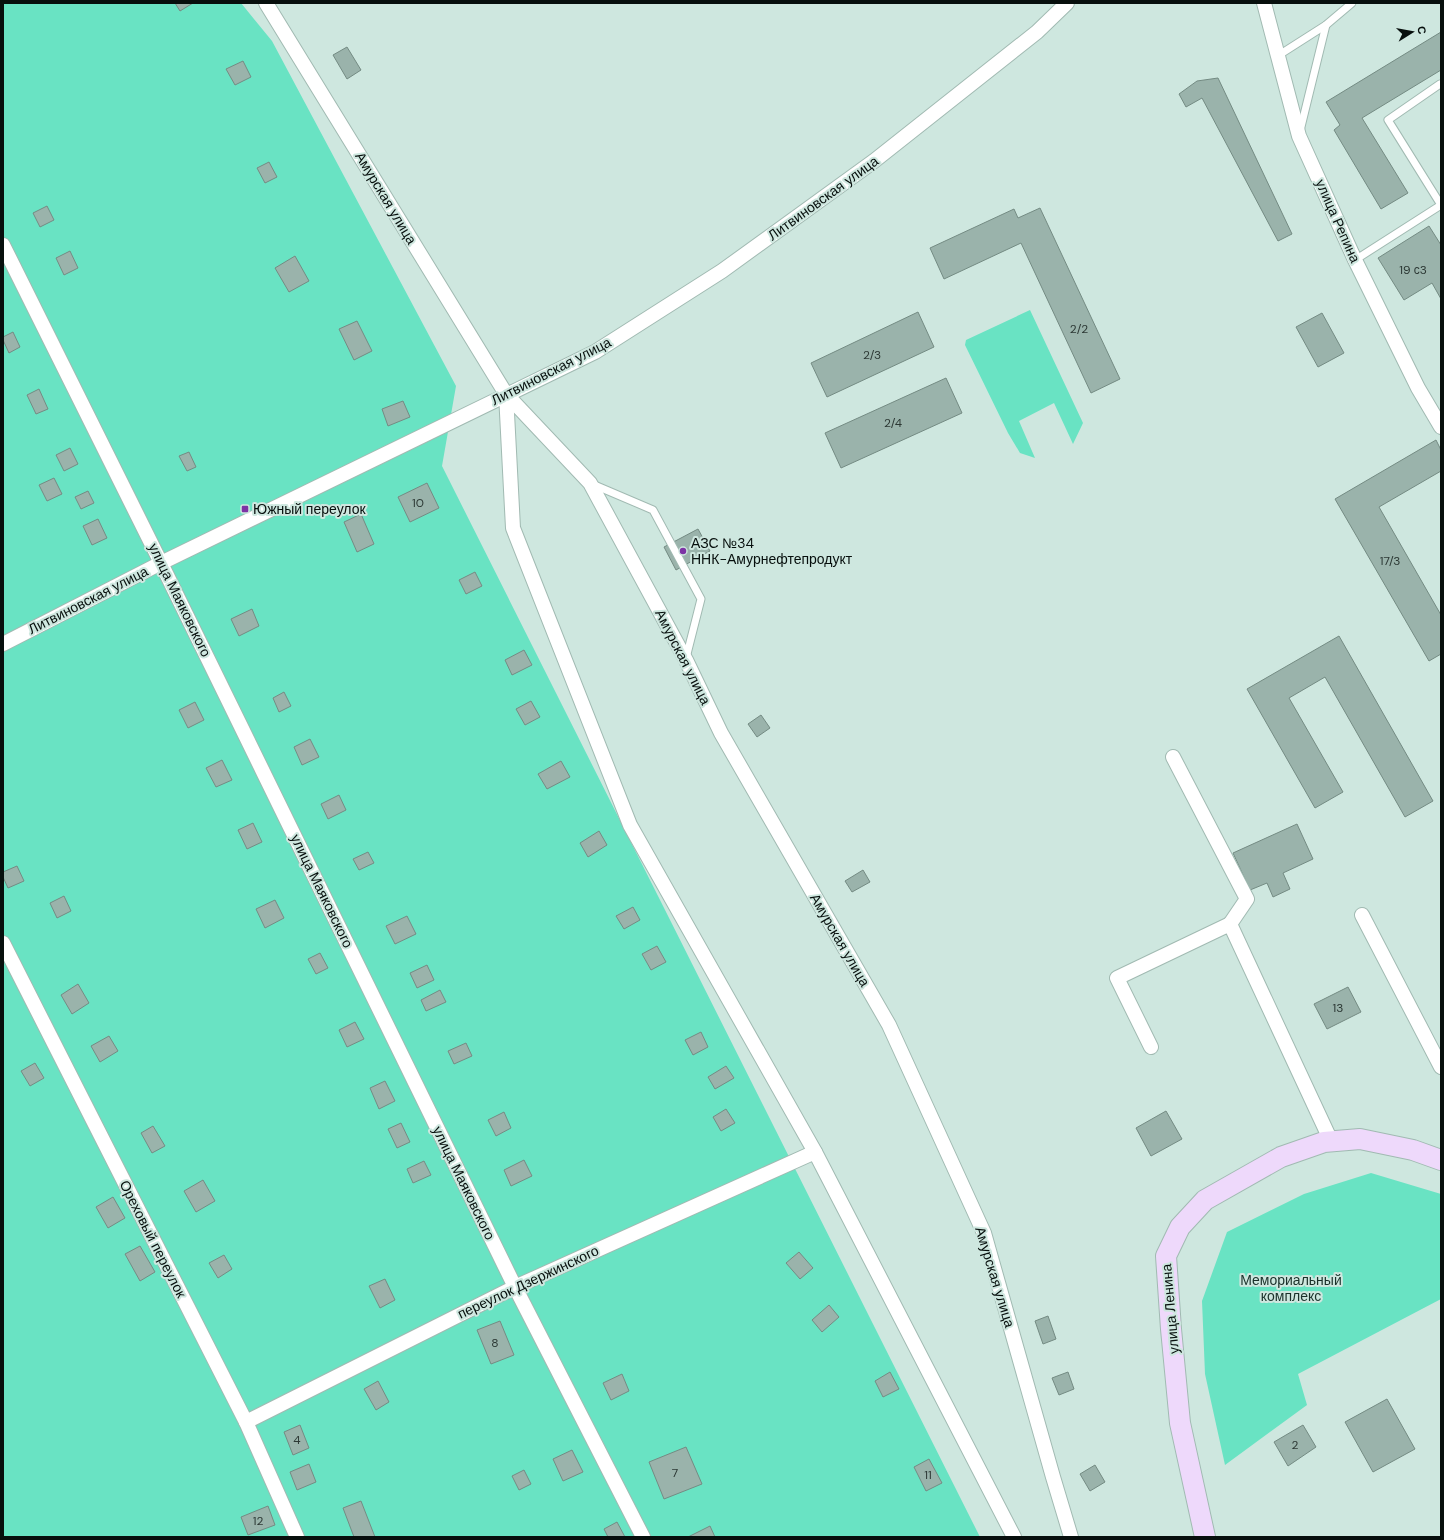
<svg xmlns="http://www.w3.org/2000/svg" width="1444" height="1540" font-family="'DM Sans',sans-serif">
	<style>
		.green { fill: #69e3c3 }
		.building { fill: #9ab3ab; stroke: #748b83 }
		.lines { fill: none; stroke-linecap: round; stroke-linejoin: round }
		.service-casing { stroke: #a1bab2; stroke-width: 9 }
		.minor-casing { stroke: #a1bab2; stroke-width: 16 }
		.secondary-casing { stroke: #a1bab2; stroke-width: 22 }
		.service { stroke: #fff; stroke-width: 7 }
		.minor { stroke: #fff; stroke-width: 14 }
		.secondary { stroke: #eed9fb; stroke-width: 20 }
		.poi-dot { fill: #7d33a5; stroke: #cee7df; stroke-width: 1.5 }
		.labels { text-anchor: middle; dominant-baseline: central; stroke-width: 4; stroke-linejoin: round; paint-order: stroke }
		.number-label { font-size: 12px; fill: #2c3834 }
		.street-label { font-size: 14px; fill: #070f0d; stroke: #cee7df }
		.poi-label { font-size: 14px; fill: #070f0d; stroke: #cee7df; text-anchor: start }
		.park-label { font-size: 14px; fill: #1a312a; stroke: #cee7df }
	</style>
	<rect width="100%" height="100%" fill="#cee7df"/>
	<g class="green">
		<path d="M3 3H241L272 41 456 386 442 466 980 1537H3Z"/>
		<path d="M1030 310 1083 423 1073 444 1054 403 1019 421 1035 458 1020 453 1008 433 965 345 966 340Z"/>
		<path d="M1371 1173 1441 1194V1299L1298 1374 1307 1405 1225 1465 1205 1374 1202 1301 1227 1232 1304 1194Z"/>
	</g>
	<g class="building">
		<path d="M175 3H193L180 11Z"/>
		<path d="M1441 32V70L1362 118 1408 193 1381 209 1334 130 1340 125 1326 102Z"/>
		<path d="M347 47 361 70 347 79 333 55Z"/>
		<path d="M243 61 251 77 235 85 226 69Z"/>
		<path d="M1218 78 1292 234 1278 241 1202 98 1186 107 1179 94 1197 81Z"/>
		<path d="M269 162 277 177 265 183 257 168Z"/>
		<path d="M47 206 54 220 40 227 33 213Z"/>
		<path d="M1040 208 1120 379 1091 393 1021 243 944 279 930 248 1014 209 1018 218Z"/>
		<path d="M1429 226 1441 245V299L1432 283 1404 300 1378 258Z"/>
		<path d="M70 251 78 268 64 275 56 258Z"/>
		<path d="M295 256 309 281 289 292 275 268Z"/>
		<path d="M918 312 934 347 827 397 811 363Z"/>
		<path d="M1322 313 1344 353 1318 367 1296 327Z"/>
		<path d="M357 321 372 351 354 360 339 329Z"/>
		<path d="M13 332 20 347 9 353 3 340V337Z"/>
		<path d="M946 378 962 413 841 468 825 433Z"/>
		<path d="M39 389 48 409 36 414 27 395Z"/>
		<path d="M403 401 410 417 388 426 382 409Z"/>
		<path d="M1436 440 1441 450V471L1379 507 1441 615V654L1429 661 1335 499Z"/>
		<path d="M70 448 78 464 64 471 56 455Z"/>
		<path d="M189 452 196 467 187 471 179 456Z"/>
		<path d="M54 478 62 494 47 501 39 485Z"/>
		<path d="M427 483 439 508 410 522 398 497Z"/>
		<path d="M88 491 94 503 81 509 75 497Z"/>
		<path d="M361 514 374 544 357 552 344 522Z"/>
		<path d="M98 519 107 538 92 545 83 526Z"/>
		<path d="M698 529 710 551 676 570 664 547Z"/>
		<path d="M475 572 482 586 466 594 459 580Z"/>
		<path d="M252 609 259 626 239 636 231 619Z"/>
		<path d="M1339 636 1433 801 1405 817 1325 677 1289 698 1343 792 1315 808 1247 689Z"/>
		<path d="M524 650 532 665 512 675 505 660Z"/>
		<path d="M284 692 291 706 279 712 273 698Z"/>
		<path d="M531 701 540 717 525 725 516 709Z"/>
		<path d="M195 702 204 720 188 728 179 710Z"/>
		<path d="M761 715 770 728 757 737 748 724Z"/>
		<path d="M310 739 319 757 302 765 294 747Z"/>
		<path d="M222 760 232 780 216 787 206 768Z"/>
		<path d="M561 761 570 777 547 789 538 774Z"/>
		<path d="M339 795 346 810 328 819 321 804Z"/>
		<path d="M253 823 262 842 247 849 238 830Z"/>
		<path d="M1297 824 1313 859 1283 873 1290 889 1273 897 1267 883 1250 890 1233 853Z"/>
		<path d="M599 831 607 845 588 857 580 843Z"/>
		<path d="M368 852 374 863 359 870 353 859Z"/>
		<path d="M17 866 24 881 8 888 3 877V872Z"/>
		<path d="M863 870 870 882 852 892 845 881Z"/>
		<path d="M64 896 71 911 57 918 50 903Z"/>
		<path d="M275 900 284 918 265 928 256 909Z"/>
		<path d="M633 907 640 920 624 929 616 916Z"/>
		<path d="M407 916 416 934 395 944 386 926Z"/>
		<path d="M657 946 666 962 651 970 642 954Z"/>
		<path d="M320 953 328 968 316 974 308 959Z"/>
		<path d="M427 965 434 980 417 988 410 973Z"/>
		<path d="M78 984 89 1003 72 1014 61 995Z"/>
		<path d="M1348 987 1361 1012 1327 1029 1314 1004Z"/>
		<path d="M440 990 446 1002 426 1011 421 1000Z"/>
		<path d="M355 1022 364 1039 347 1047 339 1030Z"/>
		<path d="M701 1032 708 1047 693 1055 685 1040Z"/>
		<path d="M109 1036 118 1051 100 1062 91 1046Z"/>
		<path d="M466 1043 472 1056 454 1064 448 1051Z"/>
		<path d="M35 1063 44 1078 30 1086 21 1071Z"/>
		<path d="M726 1066 734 1078 715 1089 708 1077Z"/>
		<path d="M385 1081 395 1101 379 1109 370 1088Z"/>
		<path d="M726 1109 735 1123 721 1131 713 1117Z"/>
		<path d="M1166 1111 1182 1139 1151 1156 1136 1128Z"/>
		<path d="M504 1112 511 1128 496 1136 488 1120Z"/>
		<path d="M401 1123 410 1142 397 1148 388 1129Z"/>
		<path d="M153 1126 165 1146 152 1153 141 1133Z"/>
		<path d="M524 1160 532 1176 511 1186 504 1170Z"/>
		<path d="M424 1161 431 1175 413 1183 407 1169Z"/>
		<path d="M203 1180 215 1201 196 1212 184 1191Z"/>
		<path d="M113 1197 125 1218 108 1228 96 1207Z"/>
		<path d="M140 1246 155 1272 140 1281 125 1254Z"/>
		<path d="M799 1252 813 1268 800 1279 786 1263Z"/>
		<path d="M224 1255 232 1269 218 1278 209 1263Z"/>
		<path d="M385 1279 395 1300 380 1308 369 1286Z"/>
		<path d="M829 1305 839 1317 822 1332 812 1320Z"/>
		<path d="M1048 1316 1056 1339 1043 1344 1035 1321Z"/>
		<path d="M500 1321 514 1355 491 1364 477 1330Z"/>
		<path d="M890 1372 899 1389 883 1397 875 1381Z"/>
		<path d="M1068 1372 1074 1389 1059 1395 1052 1378Z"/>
		<path d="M622 1374 629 1391 611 1400 603 1383Z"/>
		<path d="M378 1381 389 1402 376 1410 364 1389Z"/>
		<path d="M1387 1399 1415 1449 1373 1472 1345 1422Z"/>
		<path d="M300 1425 309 1448 293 1455 284 1432Z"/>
		<path d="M1303 1425 1316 1447 1288 1466 1274 1442Z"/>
		<path d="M686 1447 702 1484 664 1499 649 1462Z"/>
		<path d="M572 1450 583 1472 563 1481 553 1459Z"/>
		<path d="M929 1459 942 1483 926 1491 914 1467Z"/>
		<path d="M309 1464 316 1482 297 1490 290 1472Z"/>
		<path d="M1095 1465 1105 1482 1090 1491 1080 1474Z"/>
		<path d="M524 1470 531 1484 519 1490 512 1476Z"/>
		<path d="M361 1501 375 1537H354L343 1508Z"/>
		<path d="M268 1506 275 1525 248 1535 241 1517Z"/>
		<path d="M617 1522 625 1537H608L604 1529Z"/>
		<path d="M710 1526 715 1537H688Z"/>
	</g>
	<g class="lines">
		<g class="service-casing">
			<g id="service">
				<path d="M1279 55 1326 25 1352 3"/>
				<path d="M1300 131 1326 25"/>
				<path d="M1355 260 1441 205 1388 120 1440 84"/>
				<path d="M592 484 653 510 701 599 686 658"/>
			</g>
		</g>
		<g class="minor-casing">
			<g id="minor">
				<path d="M266 3 506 394 590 483 686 660 721 733 889 1025 984 1233 1053 1477 1071 1537"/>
				<path d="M1264 3 1299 136 1355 260 1418 388 1441 427"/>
				<path d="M3 245 161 563 515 1287 643 1537"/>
				<path d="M506 394 513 528 630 825 815 1152 1014 1537"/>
				<path d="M3 644 161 563 595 352 722 271 874 161 1037 32 1067 3"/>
				<path d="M1173 757 1247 899 1230 924"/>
				<path d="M1362 915 1441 1067"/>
				<path d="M3 943 246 1422 297 1537"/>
				<path d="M1151 1047 1117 978 1230 924 1331 1141"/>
				<path d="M246 1422 515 1287 815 1152"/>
			</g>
		</g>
		<g class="secondary-casing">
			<path id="secondary" d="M1205 1537 1180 1423 1171 1329 1166 1256 1180 1227 1205 1200 1281 1157 1324 1142 1360 1139 1413 1150 1441 1160"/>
		</g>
		<use href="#service" class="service"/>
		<use href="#minor" class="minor"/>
		<use href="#secondary" class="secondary"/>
	</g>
	<g class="poi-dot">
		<rect x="241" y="505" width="8" height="8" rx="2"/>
		<circle cx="683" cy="551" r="4"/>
	</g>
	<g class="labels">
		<g class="number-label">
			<text x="1413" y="270">19 с3</text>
			<text x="1079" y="329">2/2</text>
			<text x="872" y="355">2/3</text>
			<text x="893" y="423">2/4</text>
			<text x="418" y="503">10</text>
			<text x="1390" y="561">17/3</text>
			<text x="1338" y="1008">13</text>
			<text x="495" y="1343">8</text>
			<text x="297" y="1440">4</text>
			<text x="1295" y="1445">2</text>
			<text x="675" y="1473">7</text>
			<text x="928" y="1475">11</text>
			<text x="258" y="1521">12</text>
		</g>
		<g class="street-label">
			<text transform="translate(386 198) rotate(59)">Амурская улица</text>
			<text transform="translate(823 198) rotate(-36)">Литвиновская улица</text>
			<text transform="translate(1338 221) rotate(66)">улица Репина</text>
			<text transform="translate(551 371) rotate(-27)">Литвиновская улица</text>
			<text transform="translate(88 600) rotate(-27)">Литвиновская улица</text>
			<text transform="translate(180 600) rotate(64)">улица Маяковского</text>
			<text transform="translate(683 657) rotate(63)">Амурская улица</text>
			<text transform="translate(322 891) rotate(64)">улица Маяковского</text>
			<text transform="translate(840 940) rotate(60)">Амурская улица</text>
			<text transform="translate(464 1183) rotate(64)">улица Маяковского</text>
			<text transform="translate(153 1239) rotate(63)">Ореховый переулок</text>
			<text transform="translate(995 1277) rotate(73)">Амурская улица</text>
			<text transform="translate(528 1282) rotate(-25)">переулок Дзержинского</text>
			<text transform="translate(1170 1309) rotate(-95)">улица Ленина</text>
		</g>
		<g class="poi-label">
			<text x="253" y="509">Южный переулок</text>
			<text x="691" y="543">АЗС №34<tspan x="691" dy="16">ННК-Амурнефтепродукт</tspan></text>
		</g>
		<g class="park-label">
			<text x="1291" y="1280">Мемориальный<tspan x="1291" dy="16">комплекс</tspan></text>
		</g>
	</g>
	<rect width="1444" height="1540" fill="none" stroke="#070f0d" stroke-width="8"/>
	<g transform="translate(1412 32) rotate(79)" stroke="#cee7df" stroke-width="3" paint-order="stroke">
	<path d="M0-3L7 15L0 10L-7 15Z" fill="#070f0d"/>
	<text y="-6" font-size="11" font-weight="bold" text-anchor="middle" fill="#070f0d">С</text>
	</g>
</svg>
